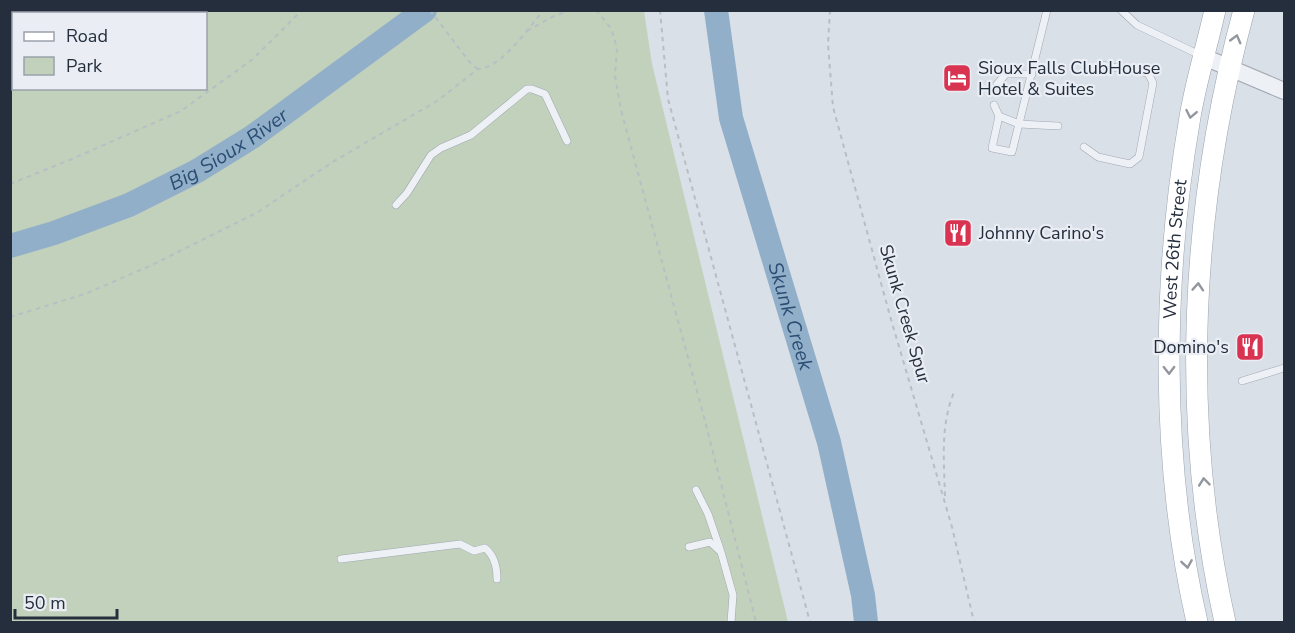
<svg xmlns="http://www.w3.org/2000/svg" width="1295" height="633" font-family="'Nunito Sans',sans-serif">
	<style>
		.green { fill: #c1d1bb; fill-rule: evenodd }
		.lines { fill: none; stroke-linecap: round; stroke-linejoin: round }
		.river { stroke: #92afca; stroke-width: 24 }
		.service-casing { stroke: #a0a7b1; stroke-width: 8 }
		.tertiary-casing { stroke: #a0a7b1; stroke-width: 18 }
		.primary-casing { stroke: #99a4b3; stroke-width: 22 }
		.path { stroke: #b9bec5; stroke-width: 2; stroke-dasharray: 4.5 4.5; stroke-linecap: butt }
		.service { stroke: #edf0f5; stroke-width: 7 }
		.tertiary { stroke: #edf0f5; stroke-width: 16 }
		.primary { stroke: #fff; stroke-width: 21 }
		.oneway { stroke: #92969e }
		.labels { text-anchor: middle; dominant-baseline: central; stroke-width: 4.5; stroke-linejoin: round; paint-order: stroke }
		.poi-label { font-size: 18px; fill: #242e3d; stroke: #eaeef4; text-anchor: start }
		.street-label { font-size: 18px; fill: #242e3d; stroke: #eaeef4 }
		.water-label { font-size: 20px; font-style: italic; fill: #2b4e74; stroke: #eaeef4 }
	</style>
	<rect width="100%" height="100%" fill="#dae0e7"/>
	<path class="green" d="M10 11H644L652 64 788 622H11ZM14 14H206V88H14Z"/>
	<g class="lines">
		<g class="river">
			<path id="s1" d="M716 10 731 118 829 442 863 595 866 622"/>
			<path id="s2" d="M10 246 54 233 129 205 197 171 252 137 425 10"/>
		</g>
		<g class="service-casing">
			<g id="service">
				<path d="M1121 10 1137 25 1202 56"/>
				<path d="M997 84 1006 74H1032"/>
				<path d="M994 105 999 116 1019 124 1058 126"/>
				<path d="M999 116 992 148 1012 152 1047 10"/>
				<path d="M1084 147 1098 157 1130 164 1139 157 1153 83 1148 73 1101 65"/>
				<path d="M396 205 407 193 431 155 441 148 471 135 527 89H532L545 94 567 141"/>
				<path d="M1242 381 1284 368"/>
				<path d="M696 490 708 514 720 549"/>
				<path d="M689 547 710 542 721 552 733 595 731 622"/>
				<path d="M341 559 460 544 474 551 485 548C495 556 497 567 497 579"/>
			</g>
		</g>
		<g class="tertiary-casing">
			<path id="tertiary" d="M1204 57 1284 91"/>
		</g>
		<g class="primary-casing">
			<g id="primary">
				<path id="s3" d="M1197 622C1160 461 1162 279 1190 117 1196 81 1207 46 1215 10"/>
				<path d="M1225 622C1180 421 1190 209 1244 10"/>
			</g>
		</g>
		<g class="path">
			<path d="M50 10 55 13 63 10"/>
			<path d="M430 10 471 64 478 69"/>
			<path d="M596 10 611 28 617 48 615 76 621 110 704 417 756 622"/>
			<path d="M660 10 668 99 810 622"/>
			<path d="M830 10 828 44 833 107 890 316 952 527 974 622"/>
			<path d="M527 31 552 17 570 10"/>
			<path d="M10 184 72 159 181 111 253 59 302 10"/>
			<path d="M10 317 85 294 152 265 258 212 331 163 437 101 478 69C503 67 527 29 544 10"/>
			<path d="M945 496C944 460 940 424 955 390"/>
		</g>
		<use href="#service" class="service"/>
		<use href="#tertiary" class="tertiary"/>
		<use href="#primary" class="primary"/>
	</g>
	<defs><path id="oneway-chevron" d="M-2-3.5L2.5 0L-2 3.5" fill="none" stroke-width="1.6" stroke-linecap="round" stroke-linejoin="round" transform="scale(1.5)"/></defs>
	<g class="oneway">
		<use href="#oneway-chevron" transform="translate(1236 39) rotate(-75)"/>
		<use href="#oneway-chevron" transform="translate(1191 114) rotate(101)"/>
		<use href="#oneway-chevron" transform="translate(1198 287) rotate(-86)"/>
		<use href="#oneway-chevron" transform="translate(1169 370) rotate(89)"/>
		<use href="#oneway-chevron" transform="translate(1204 482) rotate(-96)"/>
		<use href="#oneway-chevron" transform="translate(1187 564) rotate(81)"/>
	</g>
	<defs>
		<g id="hotel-square" transform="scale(1.5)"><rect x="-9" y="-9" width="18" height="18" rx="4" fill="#d83350" stroke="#eaeef4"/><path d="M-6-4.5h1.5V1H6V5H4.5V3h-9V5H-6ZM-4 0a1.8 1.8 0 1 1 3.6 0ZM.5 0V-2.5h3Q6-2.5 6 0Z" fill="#fff"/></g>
		<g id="restaurant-square" transform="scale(1.5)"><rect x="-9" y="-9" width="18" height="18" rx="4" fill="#d83350" stroke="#eaeef4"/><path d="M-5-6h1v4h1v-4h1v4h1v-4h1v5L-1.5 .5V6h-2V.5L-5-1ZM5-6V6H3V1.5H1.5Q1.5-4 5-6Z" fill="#fff"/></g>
	</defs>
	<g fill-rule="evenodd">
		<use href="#hotel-square" x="957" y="78"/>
		<use href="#restaurant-square" x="958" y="233"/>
		<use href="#restaurant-square" x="1250" y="347"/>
	</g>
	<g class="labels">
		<g class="poi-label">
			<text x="978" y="68">Sioux Falls ClubHouse<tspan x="978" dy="21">Hotel &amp; Suites</tspan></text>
			<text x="979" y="233">Johnny Carino's</text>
			<text x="1229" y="347" text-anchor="end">Domino's</text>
		</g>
		<g class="street-label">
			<text stroke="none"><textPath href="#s3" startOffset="375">West 26th Street</textPath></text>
			<text transform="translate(905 314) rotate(74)">Skunk Creek Spur</text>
		</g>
		<g class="water-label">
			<text stroke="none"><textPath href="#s2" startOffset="240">Big Sioux River</textPath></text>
			<text stroke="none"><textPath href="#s1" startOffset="316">Skunk Creek</textPath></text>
		</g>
	</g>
	<rect width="1295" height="633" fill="none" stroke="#242e3d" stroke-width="24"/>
	<rect x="12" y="12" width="195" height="78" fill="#eaeef4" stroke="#9ba1ab" stroke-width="1.5"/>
	<rect x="24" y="32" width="30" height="9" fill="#ffffff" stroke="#9ba1ab" stroke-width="1.5"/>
	<text x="66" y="42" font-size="18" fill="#242e3d">Road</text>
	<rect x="24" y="57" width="30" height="18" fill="#c1d1bb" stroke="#9ba1ab" stroke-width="1.5"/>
	<text x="66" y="72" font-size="18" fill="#242e3d">Park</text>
	<path d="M15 609v9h102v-9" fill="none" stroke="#242e3d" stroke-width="3"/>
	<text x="24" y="609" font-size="18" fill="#242e3d" stroke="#eaeef4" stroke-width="4.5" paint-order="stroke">50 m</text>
</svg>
